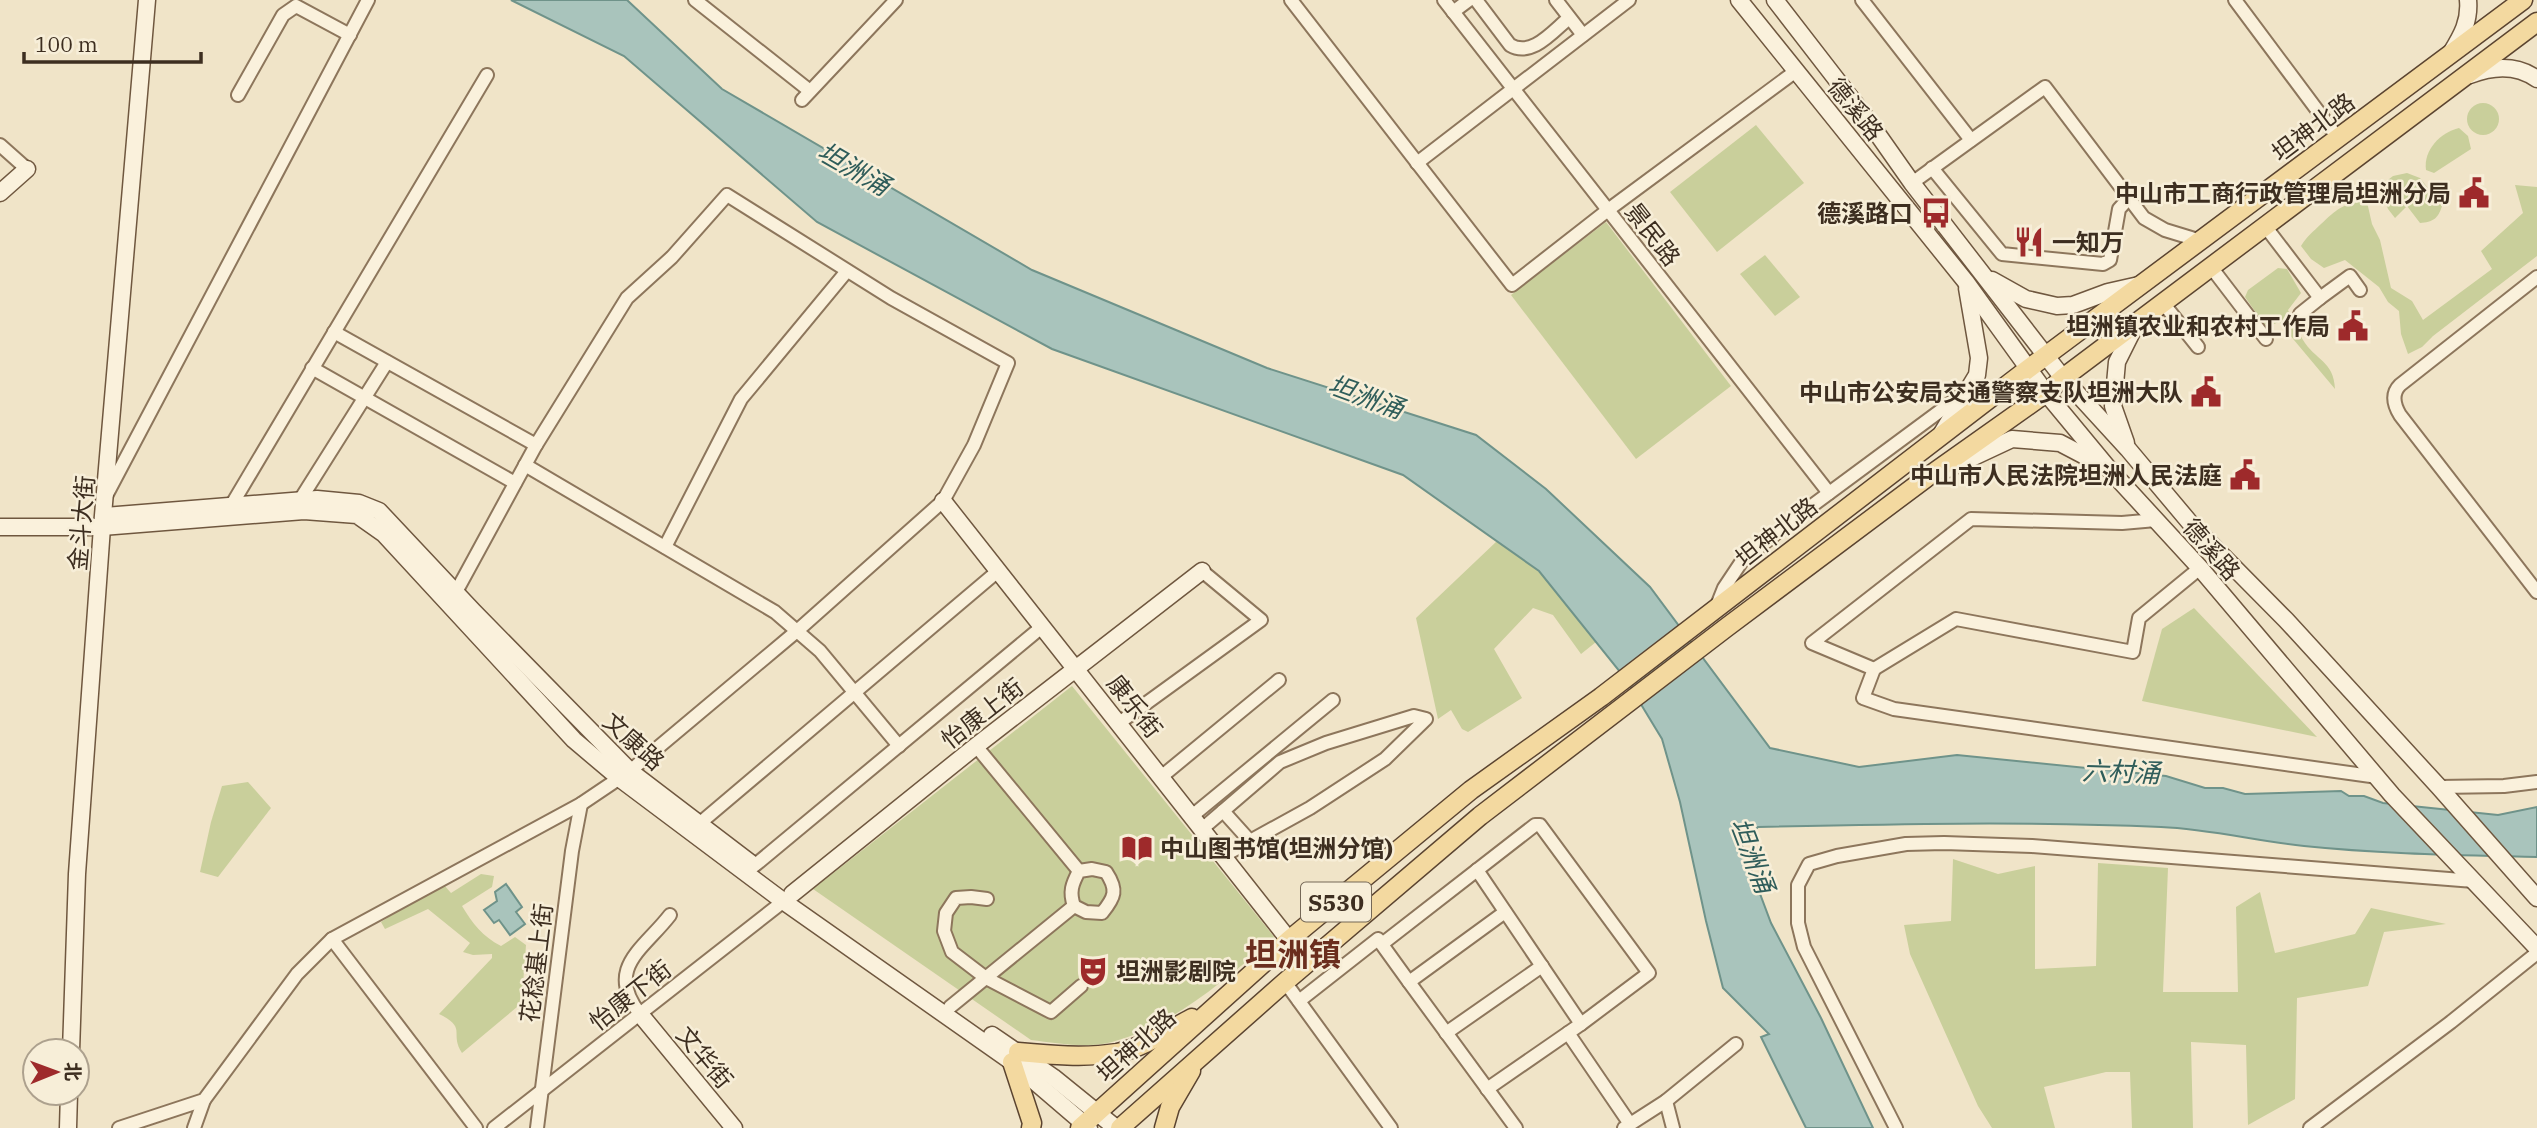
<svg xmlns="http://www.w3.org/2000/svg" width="2537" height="1128" font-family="'IBM Plex Serif','Noto Sans SC',serif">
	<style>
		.green { fill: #c9cf9b }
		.water { fill: #a9c4bc; stroke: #6f938a; stroke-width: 2 }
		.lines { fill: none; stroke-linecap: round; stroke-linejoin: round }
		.street-casing { stroke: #8d765c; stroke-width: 16 }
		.secondary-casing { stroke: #6f573f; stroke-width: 19 }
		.primary-casing { stroke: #5b4430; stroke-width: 21 }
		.street { stroke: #faf1dc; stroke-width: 12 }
		.secondary { stroke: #faf1dc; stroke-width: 16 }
		.primary { stroke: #f3d9a0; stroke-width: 18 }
		.labels { text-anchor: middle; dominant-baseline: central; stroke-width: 5; stroke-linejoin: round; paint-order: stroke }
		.shield { fill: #f7eed8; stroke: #756857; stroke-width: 2 }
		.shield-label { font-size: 23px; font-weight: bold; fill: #3d2e20 }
		.street-label { font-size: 24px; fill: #3d2e20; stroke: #f7eed8 }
		.poi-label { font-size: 24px; font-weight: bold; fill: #3d2e20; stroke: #f7eed8; text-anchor: end }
		.water-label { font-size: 26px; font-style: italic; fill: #2f5d5a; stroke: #f7eed8 }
		.district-label { font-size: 32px; font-weight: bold; fill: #6b2e1e; stroke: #f7eed8 }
	</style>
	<rect width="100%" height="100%" fill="#f0e4c8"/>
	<g class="green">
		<circle cx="2483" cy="119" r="16"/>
		<path d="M1756 125 1804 183 1717 252 1670 192Z"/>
		<path d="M2459 128 2468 136 2471 149 2434 173 2426 170C2423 150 2441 132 2459 128Z"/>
		<path d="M2407 173 2420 178 2442 206C2438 219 2433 222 2420 223L2407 206 2395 218 2388 209 2379 187 2393 176Z"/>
		<path d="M2515 185 2537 187V256L2433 336 2422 347 2408 354 2401 334 2399 311 2388 302 2379 287 2345 260 2324 268 2311 259 2301 246C2307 236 2313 232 2321 224 2336 210 2345 201 2367 202L2372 224 2380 240 2391 288 2412 301 2423 320 2492 269 2481 251 2523 213Z"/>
		<path d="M1606 222 1731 386 1636 459 1511 295Z"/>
		<path d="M1765 255 1800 297 1775 316 1740 274Z"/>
		<path d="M2278 268 2287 269 2301 293 2288 310C2293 320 2297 331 2303 340 2315 360 2334 361 2335 389L2279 322 2266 327 2245 297 2248 290Z"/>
		<path d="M1497 541 1539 571 1596 642 1581 654 1553 615 1533 608 1494 649 1522 698 1468 732 1462 729 1451 710 1438 719 1416 618Z"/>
		<path d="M2194 608 2317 737 2142 701 2162 629Z"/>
		<path d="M1072 686 1275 938C1224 979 1177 1024 1112 1042 1086 1049 1057 1043 1031 1040L813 889Z"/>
		<path d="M248 782 271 808 218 877 200 872 211 822 222 786Z"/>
		<path d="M1953 859 1998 874 2035 866V969L2096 966 2098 863 2168 868 2163 992H2238L2236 907 2260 892 2275 953 2355 934 2371 908 2446 924 2384 932 2368 986 2297 998 2295 1099 2248 1125 2246 1045 2191 1042 2193 1128H2132L2130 1072H2106L2044 1087 2055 1128H1992L1978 1106 1910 954 1904 925 1951 921Z"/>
		<path d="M481 874 494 876 492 887 462 906C473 924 482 936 501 946L515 937 526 945 523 984 533 985 535 992 462 1053C449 1033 468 1028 439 1014L492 958V954L473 955 463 952 470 943 428 909 385 929 381 922 432 889 444 885 451 893Z"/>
	</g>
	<g class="water">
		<path d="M511 0H627L722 89 1032 270 1267 368 1476 435 1546 489 1650 587 1770 748 1859 767 1957 755 2166 776 2205 788H2223L2245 794 2341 791 2349 796H2364L2383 803 2498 815 2537 807V857C2459 855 2381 854 2304 846 2256 841 2210 829 2161 827 2027 821 1892 824 1758 827L1741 843 1771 923 1821 1018 1873 1128H1806L1761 1037 1769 1034 1723 988 1706 921 1680 802 1662 739 1625 678 1539 571 1403 475 1052 349 817 222 624 56Z"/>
		<path d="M506 884 522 907 516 912 525 924 510 935 499 920 494 923 484 910 497 901 495 892Z"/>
	</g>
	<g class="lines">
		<g class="street-casing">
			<g id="street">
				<path d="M695 0 810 91"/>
				<path d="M1291 0 1512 285 1608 210 1796 71"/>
				<path d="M1444 0 1829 493"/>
				<path d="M1476 0 1510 45C1532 58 1553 31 1569 18"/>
				<path d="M1556 0 1583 35"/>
				<path d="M1862 0 1971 140"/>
				<path d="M2235 0 2338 138"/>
				<path d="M1453 12 1469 0"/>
				<path d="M238 95 283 15 296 6 350 35"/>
				<path d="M802 100 896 0"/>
				<path d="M0 145 27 169"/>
				<path d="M1417 163 1629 0"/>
				<path d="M1932 168 2002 254 2103 264 2110 260 2119 209 2129 198"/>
				<path d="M1912 183 2045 87 2144 218 2165 230 2201 241"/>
				<path d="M2265 226 2320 298 2350 276 2360 290"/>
				<path d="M2211 267 2266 339"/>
				<path d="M2537 277 2400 385C2391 394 2394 405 2400 415L2537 592"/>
				<path d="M2163 303 2198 347"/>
				<path d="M2311 328 2300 314 2320 298"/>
				<path d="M334 332 536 445"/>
				<path d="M312 368 515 483"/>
				<path d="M525 465 775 612 820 651 899 746"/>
				<path d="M107 494 368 0"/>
				<path d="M300 500 387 362"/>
				<path d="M228 511 487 75"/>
				<path d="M2156 520 2122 523 1971 519 1812 643 1874 669 1863 698 1894 709 2378 777"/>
				<path d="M665 547 741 399 847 271"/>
				<path d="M1716 608 1724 588 1742 561 1790 522 1963 394"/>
				<path d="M1874 669 1956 619 2133 652 2139 618 2200 568"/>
				<path d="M1119 723 1261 620 1202 571"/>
				<path d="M976 746 1079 871"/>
				<path d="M1161 777 1279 680"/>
				<path d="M2439 787 2504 786 2537 782"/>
				<path d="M1223 811 1250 841"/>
				<path d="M1192 816 1333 700"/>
				<path d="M699 824 998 571"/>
				<path d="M1202 829 1280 762 1326 743 1414 716 1426 719 1385 759 1310 808 1223 856"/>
				<path d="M754 866 1043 626"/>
				<path d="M1092 869 1106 872C1118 890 1115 897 1102 913L1086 912 1074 906C1069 892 1072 884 1079 871Z"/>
				<path d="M1477 870 1581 1024 1487 1089"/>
				<path d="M987 899 971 897 956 898 946 913 944 931 952 952 986 978 1051 1012 1081 986"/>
				<path d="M332 939 476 1128"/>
				<path d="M1382 944 1535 825H1540L1649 973 1581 1024"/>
				<path d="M1285 982 1391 1128"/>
				<path d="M1409 982 1516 1128"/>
				<path d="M1299 1001 1378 939 1409 982 1505 912"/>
				<path d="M950 1007 1074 906"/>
				<path d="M640 1014C604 968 644 949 670 915"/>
				<path d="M1446 1033 1542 966"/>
				<path d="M1568 1033 1630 1124"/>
				<path d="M1666 1101 1673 1128"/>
				<path d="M119 1128 204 1100 297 974 332 939 581 804 630 771 797 631 943 501 974 445 1008 363 891 298 727 195 672 257 627 298 536 445 456 592V599"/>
				<path d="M194 1128 204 1100"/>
				<path d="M494 1128 789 897"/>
				<path d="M537 1128 572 851 581 804"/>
				<path d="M1624 1128 1666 1101 1736 1044"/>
				<path d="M1896 1128 1804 947 1798 923V885L1809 864 1837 856 1906 844 1944 843 2032 846 2474 881"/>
				<path d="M2310 1128 2451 1022 2537 953"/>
			</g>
		</g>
		<g class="secondary-casing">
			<g id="secondary">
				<path d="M1739 0 1966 282 2046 393 2109 469 2200 568 2392 795 2537 948"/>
				<path d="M1775 0 1867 119 1912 183 2063 378 2128 449 2191 524 2286 620 2439 787 2537 898"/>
				<path d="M2451 53C2462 35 2470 21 2468 0"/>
				<path d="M2470 75C2493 66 2516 64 2537 79"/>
				<path d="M0 193 27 169"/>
				<path d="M1992 280 2026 299 2057 306 2073 305 2108 292 2139 285"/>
				<path d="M1942 433 1977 375 1979 358 1967 288"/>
				<path d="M2126 443 2113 406 2117 362 2137 322"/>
				<path d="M1948 469 2012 439 2060 443 2102 465"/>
				<path d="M943 501 1289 940"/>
				<path d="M105 516 317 499 359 503 379 511 473 611 630 771 752 864"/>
				<path d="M0 527H102L304 511 357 515 384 534 574 740 619 778 783 901 1012 1062 1089 1128"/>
				<path d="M792 894 976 746 1202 571"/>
				<path d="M640 1014 734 1128"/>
				<path d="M992 1035 1053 1077 1116 1128"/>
				<path d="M71 1051 77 874 102 527 147 0"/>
				<path d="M68 1128 69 1093"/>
			</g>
		</g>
		<g class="primary-casing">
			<g id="primary">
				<path d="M1018 1052C1050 1055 1085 1058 1117 1053 1143 1048 1169 1030 1192 1018"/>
				<path d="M1012 1062 1032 1123 1031 1128"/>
				<path d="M1080 1128 1289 940 1471 790 1601 697 2028 369 2523 0"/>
				<path d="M1120 1128 1285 982 1480 816 1727 627 1926 478 2046 393 2063 378 2537 22"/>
				<path d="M1164 1128 1170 1107 1191 1071"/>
			</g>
		</g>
		<use href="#street" class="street"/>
		<use href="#secondary" class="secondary"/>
		<use href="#primary" class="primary"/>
	</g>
	<defs>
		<g id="civic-bare" transform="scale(2.415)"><path d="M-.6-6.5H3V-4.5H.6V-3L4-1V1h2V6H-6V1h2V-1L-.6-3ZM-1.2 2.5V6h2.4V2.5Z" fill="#9e2a2b" stroke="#f7eed8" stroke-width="2.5" paint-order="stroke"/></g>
		<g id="bus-bare" transform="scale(2.415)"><path d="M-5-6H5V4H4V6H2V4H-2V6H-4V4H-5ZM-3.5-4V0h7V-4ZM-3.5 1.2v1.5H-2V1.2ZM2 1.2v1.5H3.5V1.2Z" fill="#9e2a2b" stroke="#f7eed8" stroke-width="2.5" paint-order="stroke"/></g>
		<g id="restaurant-bare" transform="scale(2.415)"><path d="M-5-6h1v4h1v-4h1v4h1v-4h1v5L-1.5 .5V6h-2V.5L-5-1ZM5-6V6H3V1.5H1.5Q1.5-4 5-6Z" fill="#9e2a2b" stroke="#f7eed8" stroke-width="2.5" paint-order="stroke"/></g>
		<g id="library-bare" transform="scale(2.415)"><path d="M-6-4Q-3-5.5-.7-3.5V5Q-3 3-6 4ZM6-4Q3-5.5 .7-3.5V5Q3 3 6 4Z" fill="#9e2a2b" stroke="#f7eed8" stroke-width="2.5" paint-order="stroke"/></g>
		<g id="theatre-bare" transform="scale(2.415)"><path d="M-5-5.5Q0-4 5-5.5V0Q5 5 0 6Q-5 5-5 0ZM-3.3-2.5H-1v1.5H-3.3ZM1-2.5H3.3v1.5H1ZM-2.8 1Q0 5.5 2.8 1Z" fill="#9e2a2b" stroke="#f7eed8" stroke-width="2.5" paint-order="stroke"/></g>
	</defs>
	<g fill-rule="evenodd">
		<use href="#civic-bare" x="2474" y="193"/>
		<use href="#bus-bare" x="1936" y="213"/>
		<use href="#restaurant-bare" x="2029" y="242"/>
		<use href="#civic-bare" x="2353" y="326"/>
		<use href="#civic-bare" x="2206" y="392"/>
		<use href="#civic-bare" x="2245" y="475"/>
		<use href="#library-bare" x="1137" y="848"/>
		<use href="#theatre-bare" x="1093" y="971"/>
	</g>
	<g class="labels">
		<rect class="shield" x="1301" y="882.5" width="70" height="39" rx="5"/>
		<g class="shield-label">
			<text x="1336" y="902">S530</text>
		</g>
		<g class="street-label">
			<text transform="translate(1856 109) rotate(51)">德溪路</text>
			<text transform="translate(2313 127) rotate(-37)">坦神北路</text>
			<text transform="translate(1653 234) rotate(52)">景民路</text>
			<text transform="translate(81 523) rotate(-85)">金斗大街</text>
			<text transform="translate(1776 532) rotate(-38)">坦神北路</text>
			<text transform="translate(2212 549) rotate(49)">德溪路</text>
			<text transform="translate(1135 706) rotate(52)">康乐街</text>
			<text transform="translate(982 713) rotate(-38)">怡康上街</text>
			<text transform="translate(634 741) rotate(42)">文康路</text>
			<text transform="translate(536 963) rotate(-83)">花稔基上街</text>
			<text transform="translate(630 995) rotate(-38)">怡康下街</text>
			<text transform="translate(1136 1045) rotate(-42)">坦神北路</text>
			<text transform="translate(705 1057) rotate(50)">文华街</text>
		</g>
		<g class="poi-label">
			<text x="2451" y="193">中山市工商行政管理局坦洲分局</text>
			<text x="1913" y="213">德溪路口</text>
			<text x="2052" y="242" text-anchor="start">一知万</text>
			<text x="2330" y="326">坦洲镇农业和农村工作局</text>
			<text x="2183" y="392">中山市公安局交通警察支队坦洲大队</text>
			<text x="2222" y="475">中山市人民法院坦洲人民法庭</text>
			<text x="1160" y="848" text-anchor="start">中山图书馆(坦洲分馆)</text>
			<text x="1116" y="971" text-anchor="start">坦洲影剧院</text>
		</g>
		<g class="water-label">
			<text transform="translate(854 168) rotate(30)">坦洲涌</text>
			<text transform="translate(1366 396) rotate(20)">坦洲涌</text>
			<text transform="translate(2121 771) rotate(2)">六村涌</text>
			<text transform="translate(1753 855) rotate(69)">坦洲涌</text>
		</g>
		<g class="district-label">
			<text x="1293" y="954">坦洲镇</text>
		</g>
	</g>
	<g transform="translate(56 1072) rotate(89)"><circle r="33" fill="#f7eed8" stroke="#ada18e" stroke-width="2"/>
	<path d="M0-5L12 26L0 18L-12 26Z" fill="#9e2a2b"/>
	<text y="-10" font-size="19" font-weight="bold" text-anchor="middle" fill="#3d2e20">北</text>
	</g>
	<path d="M24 52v10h177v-10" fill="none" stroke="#3d2e20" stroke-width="3.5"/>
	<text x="35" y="52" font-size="21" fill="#3d2e20" stroke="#f7eed8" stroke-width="5" paint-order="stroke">100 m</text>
</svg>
